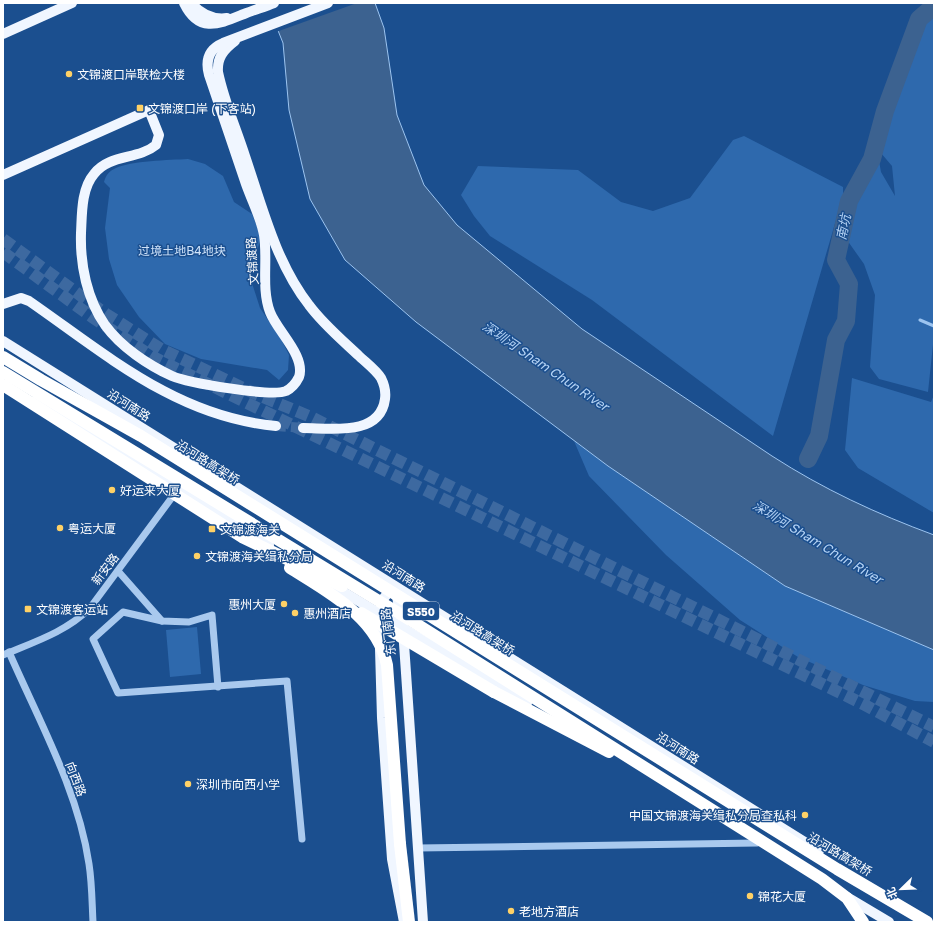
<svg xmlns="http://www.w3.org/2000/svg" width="937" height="925" font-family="'Golos Text','Noto Sans SC',sans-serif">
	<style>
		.green { fill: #2e69ad }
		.water { fill: #3c6290; stroke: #9cc4f0 }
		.pier { fill: #1b4f8f }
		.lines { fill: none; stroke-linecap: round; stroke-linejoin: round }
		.stream { stroke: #9cc4f0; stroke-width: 3 }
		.river { stroke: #3c6290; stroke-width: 18 }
		.major-tunnel { stroke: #3d69a0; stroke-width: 10; stroke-dasharray: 10 5; stroke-linecap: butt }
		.highway-tunnel { stroke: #3d69a0; stroke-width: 12; stroke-dasharray: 12 6; stroke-linecap: butt }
		.minor { stroke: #a9c9ee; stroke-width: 7 }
		.major { stroke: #f0f6ff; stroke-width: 10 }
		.highway { stroke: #fff; stroke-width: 12 }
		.highway-bridge { stroke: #fff; stroke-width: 12 }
		.poi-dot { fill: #ffd166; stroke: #1b4f8f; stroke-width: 1.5 }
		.labels { text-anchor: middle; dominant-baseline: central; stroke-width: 3; stroke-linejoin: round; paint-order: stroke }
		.shield { fill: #1b4f8f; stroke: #bbcadd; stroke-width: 1 }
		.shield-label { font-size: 11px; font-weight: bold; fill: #fff }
		.poi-label { font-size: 12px; fill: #fff; stroke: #1b4f8f; text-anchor: start }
		.park-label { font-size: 12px; fill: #cfe3fa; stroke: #1b4f8f }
		.street-label { font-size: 12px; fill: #fff; stroke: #1b4f8f }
		.water-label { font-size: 13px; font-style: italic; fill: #b5d3f5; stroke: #1b4f8f }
	</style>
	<rect width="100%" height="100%" fill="#1b4f8f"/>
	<g class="green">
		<path d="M934 6V335L928 392 879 379 870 367 875 295 864 264 847 240 867 154 878 155 881 172 895 196 892 166 875 146 919 19Z"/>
		<path d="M744 136 843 187V196L773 436 592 300 490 236 474 216 461 195 478 166 578 170 621 202 653 211 690 198 733 140Z"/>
		<path d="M188 159 205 164 223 176 234 202 252 214 261 237 251 273V280L260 308 281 339 289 355 288 370 279 380 267 370 201 359 165 344 139 317 117 285 109 259 105 228 110 188 104 182C106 175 109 171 116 168 130 161 170 160 188 159Z"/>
		<path d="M852 378 931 402 934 395V513L858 468 845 450Z"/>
		<path d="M574 441 608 466 785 586 934 650V702L915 701 863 685 798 657 740 620 666 555 589 476Z"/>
		<path d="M197 627 201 674 170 677 166 630Z"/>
	</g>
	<path class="water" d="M267 3H375L384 28 397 115 424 185 457 225 582 329 772 456C823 489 877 514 934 535V650L785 586 608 466 416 322 345 260 310 199 289 110 283 43Z"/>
	<path class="pier" d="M265 3H357L276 32Z"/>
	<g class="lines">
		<path class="stream" d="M920 320 934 326"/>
		<path class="river" d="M808 459 819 436 836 340 846 321 849 284 836 260 849 201 872 159 885 111 919 19 934 6"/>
		<path class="major-tunnel" d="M276 426 303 428"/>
		<g class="highway-tunnel">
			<path d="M3 239 106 314 161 349 258 395 311 417 934 727"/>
			<path d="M3 252 92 317 153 357 863 704 934 742"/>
		</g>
		<g class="minor">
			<path d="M118 571 162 621"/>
			<path d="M9 652C39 721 78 790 89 864 92 883 92 903 93 922"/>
			<path d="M3 655C34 642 66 632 90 608L176 492"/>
			<path d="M218 687 212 615 189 622 162 621 123 612 93 639 118 693 287 681 302 839"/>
			<path d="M418 848 757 843"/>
		</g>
		<g class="major">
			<path d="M184 3C199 34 219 24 244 14 254 10 264 7 274 3"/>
			<path d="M191 3C201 14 213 20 227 18"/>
			<path d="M3 34 72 3"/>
			<path d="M235 41C223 50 217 58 218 72 224 101 236 128 245 156 262 206 276 263 309 305 323 324 341 339 358 355 365 362 375 369 381 378 384 384 386 392 385 399 380 437 330 428 303 428"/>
			<path d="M3 175 149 110 159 135 156 145C138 160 109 154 94 174 81 189 82 215 81 233 80 265 87 299 105 325 121 347 148 365 172 376 188 383 272 397 286 391 292 388 296 383 299 377 306 356 277 331 270 312 261 288 268 260 264 235 261 218 252 201 246 184 234 148 221 111 209 75 205 60 209 49 223 43L328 3"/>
			<path d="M3 304 21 298 29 301C107 355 177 417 276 426"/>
			<path d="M3 341 819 851"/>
			<path d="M37 400 269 545"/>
			<path d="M332 585 527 703"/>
			<path d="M394 586 383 599 379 614 382 718 392 859 404 922"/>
			<path d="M396 591 403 629 423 922"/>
			<path d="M847 897 889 922"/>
		</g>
		<g class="highway">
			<path d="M494 692 609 752"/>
			<path d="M400 844 409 922"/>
		</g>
		<g class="highway-bridge">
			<path d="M3 357 41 380 141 436 837 869 927 922"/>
			<path d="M3 372 415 623 822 879 847 898 863 922"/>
			<path d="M3 385 242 537 342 586"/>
			<path d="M290 568C328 592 377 617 387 665L400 844"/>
			<path d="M361 613 494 692"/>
		</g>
	</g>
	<g class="poi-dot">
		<circle cx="69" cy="74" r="4"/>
		<rect x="136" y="104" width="8" height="8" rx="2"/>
		<circle cx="112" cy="490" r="4"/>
		<circle cx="60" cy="528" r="4"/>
		<rect x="208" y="525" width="8" height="8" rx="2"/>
		<circle cx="197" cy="556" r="4"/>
		<circle cx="284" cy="604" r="4"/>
		<rect x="24" y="605" width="8" height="8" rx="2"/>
		<circle cx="295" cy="613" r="4"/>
		<circle cx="188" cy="784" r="4"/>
		<circle cx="805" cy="815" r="4"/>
		<circle cx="750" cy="896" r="4"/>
		<circle cx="511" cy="911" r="4"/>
	</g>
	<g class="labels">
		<rect class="shield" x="403" y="602" width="36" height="18" rx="3"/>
		<g class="shield-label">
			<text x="421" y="611">S550</text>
		</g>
		<g class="poi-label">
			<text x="77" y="74">文锦渡口岸联检大楼</text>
			<text x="148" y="108">文锦渡口岸 (下客站)</text>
			<text x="120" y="490">好运来大厦</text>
			<text x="68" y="528">粤运大厦</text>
			<text x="220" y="529">文锦渡海关</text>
			<text x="205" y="556">文锦渡海关缉私分局</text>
			<text x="276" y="604" text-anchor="end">惠州大厦</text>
			<text x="36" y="609">文锦渡客运站</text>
			<text x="303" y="613">惠州酒店</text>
			<text x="196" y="784">深圳市向西小学</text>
			<text x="797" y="815" text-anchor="end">中国文锦渡海关缉私分局查私科</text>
			<text x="758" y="896">锦花大厦</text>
			<text x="519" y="911">老地方酒店</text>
		</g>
		<g class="park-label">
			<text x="182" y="250">过境土地B4地块</text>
		</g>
		<g class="street-label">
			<text transform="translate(252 261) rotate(-94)">文锦渡路</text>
			<text transform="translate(129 405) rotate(32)">沿河南路</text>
			<text transform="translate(208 462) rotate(32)">沿河路高架桥</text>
			<text transform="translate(105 569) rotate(-53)">新安路</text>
			<text transform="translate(404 576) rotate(32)">沿河南路</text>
			<text transform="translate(388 632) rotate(-97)">东门南路</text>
			<text transform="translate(483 633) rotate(32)">沿河路高架桥</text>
			<text transform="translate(678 748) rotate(32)">沿河南路</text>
			<text transform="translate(76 779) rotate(69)">向西路</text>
			<text transform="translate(840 854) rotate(31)">沿河路高架桥</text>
		</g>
		<g class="water-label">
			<text transform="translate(843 227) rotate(-78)">南坑</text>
			<text transform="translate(546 366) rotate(34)">深圳河 Sham Chun River</text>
			<text transform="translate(818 542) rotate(31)">深圳河 Sham Chun River</text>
		</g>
	</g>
	<rect width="937" height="925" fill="none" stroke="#ffffff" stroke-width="8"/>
	<g transform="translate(901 889) rotate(247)" stroke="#1b4f8f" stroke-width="3" paint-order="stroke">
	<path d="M0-3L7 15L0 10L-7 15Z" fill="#ffffff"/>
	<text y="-6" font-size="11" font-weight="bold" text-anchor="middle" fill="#ffffff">北</text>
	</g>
</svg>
